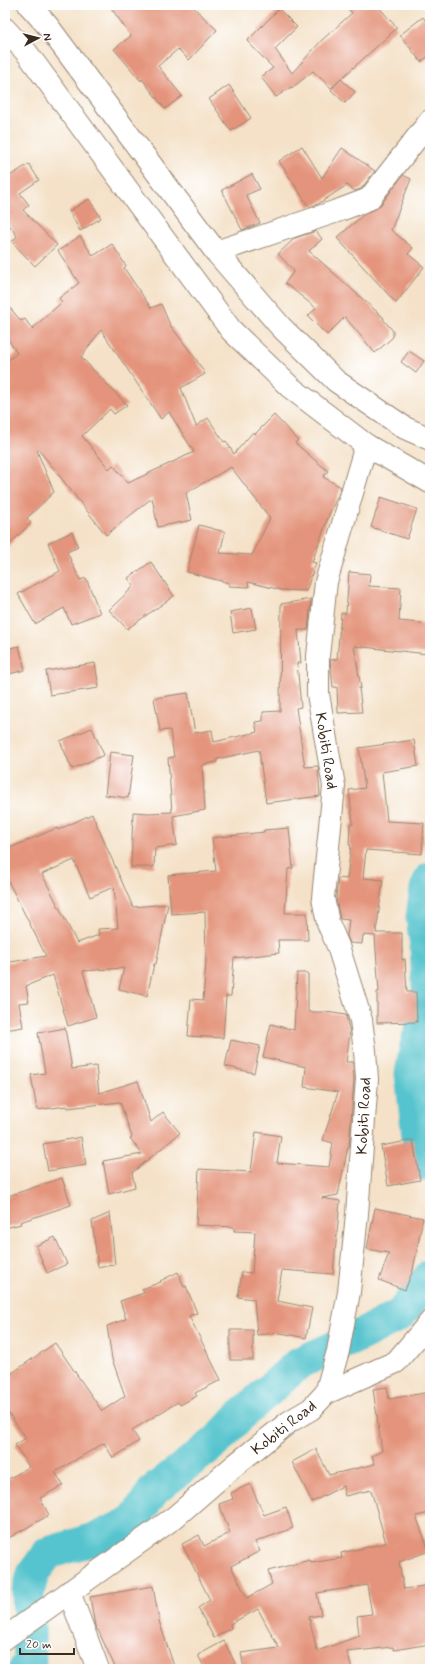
<svg xmlns="http://www.w3.org/2000/svg" width="435" height="1674" font-family="Mynerve,sans-serif">
	<style>
		.lines { fill: none; stroke-linecap: round; stroke-linejoin: round }
		.river { stroke: #57c4ce; stroke-width: 33 }
		.building { fill: #e4947b; fill-rule: evenodd }
		.minor-casing { stroke: #988672; stroke-width: 24 }
		.major-casing { stroke: #988672; stroke-width: 24 }
		.minor { stroke: #fff; stroke-width: 22 }
		.major { stroke: #fff; stroke-width: 22 }
		.labels { text-anchor: middle; dominant-baseline: central; stroke-width: 4; stroke-linejoin: round; paint-order: stroke }
		.street-label { font-size: 16px; fill: #3b2a1e; stroke: #fff }
	</style>
	<rect width="100%" height="100%" fill="#fff"/>
	<filter id="ink" filterUnits="userSpaceOnUse"><feTurbulence type="fractalNoise" baseFrequency=".025" numOctaves="2"/><feDisplacementMap in="SourceGraphic" scale="8" xChannelSelector="R" yChannelSelector="G"/><feConvolveMatrix kernelMatrix="1 2 1 2 8 2 1 2 1" color-interpolation-filters="sRGB"/></filter>
	<filter id="wash" filterUnits="userSpaceOnUse"><feTurbulence type="fractalNoise" baseFrequency=".012" numOctaves="4" result="noise"/><feDisplacementMap in="SourceGraphic" scale="16" xChannelSelector="R" yChannelSelector="G"/><feGaussianBlur stdDeviation="0.9" result="paint"/><feColorMatrix in="noise" values="0 0 0 0 0 0 0 0 0 0 0 0 0 0 0 0 0 1.4 0 .05"/><feComposite in="paint" operator="in"/></filter>
	<g filter="url(#wash)">
		<rect width="100%" height="100%" fill="#f4e1c7"/>
		<g class="lines">
			<g class="river">
				<path d="M430 879 426 889 422 917 426 946 429 1002 416 1046 411 1074 418 1137 430 1166"/>
				<path d="M25 1669 30 1661 28 1592 33 1574 48 1553 98 1538 133 1521 154 1490 217 1441 238 1418 299 1363 359 1336 401 1314 430 1276"/>
			</g>
		</g>
		<g id="blocks">
			<g class="building">
				<path d="M109 5H191L217 30 189 60 178 49 158 66 182 96 165 109 142 79 141 81 114 49 131 36Z"/>
				<path d="M346 5H377L397 28 331 88 313 71 292 88 291 87 276 97 261 77 273 68 247 41 279 9 297 27 275 49 292 73 322 40 352 13Z"/>
				<path d="M423 17 430 26V55L421 62 400 35Z"/>
				<path d="M341 79 355 92 345 103 331 90Z"/>
				<path d="M229 85 251 118 231 131 209 99Z"/>
				<path d="M302 146 322 178 342 148 375 171 361 189 355 191 347 185 318 204 309 207 279 161Z"/>
				<path d="M29 164 39 180 20 193 29 205 23 210 57 245 35 266 12 242 17 236 5 219V174L8 177Z"/>
				<path d="M252 174 260 189 246 195 260 223 242 230 222 190Z"/>
				<path d="M403 175 411 179 391 230 413 248 408 254 424 267 396 303 337 238 363 215 379 207Z"/>
				<path d="M89 199 101 218 80 231 69 211Z"/>
				<path d="M316 231 322 239 309 251 384 318 383 319 393 331V337L375 353 345 317 327 335 308 316 316 308 285 283 294 271 278 254 295 238Z"/>
				<path d="M80 236 93 256 112 244 126 266 124 268 151 308 161 304 170 325 196 359 205 374 181 388 196 426 208 418 224 442 226 441 234 454 253 432 255 434 274 415 298 440 295 443 328 471 323 477 341 487 338 496 330 512 312 562 316 563 306 591 281 590 248 582 249 587 229 586V583L187 572 199 525 225 532 220 553 252 555 270 518 231 467 186 493 192 520 158 527 152 498 106 535 39 450 37 451 54 492 27 518 31 523 5 549V363L17 353 5 335V302L21 321 25 319 32 329 62 302 59 298 79 283 58 251ZM101 330 161 419 169 412 194 452 128 483 113 465 109 469 82 436 110 409 114 414 127 405 81 357Z"/>
				<path d="M409 351 424 361 416 373 401 362Z"/>
				<path d="M381 497 417 509 407 539 371 527Z"/>
				<path d="M72 532 78 547 67 552 80 580 86 578 100 613 71 624 64 608 35 624 18 594 60 571 48 543Z"/>
				<path d="M151 562 174 596 127 629 109 610 134 586 128 578Z"/>
				<path d="M349 572 370 574 369 586 401 588 399 621 430 624V632L428 654 354 646 361 688H359L362 712 338 713 337 687H333L330 660 337 659 341 613H346Z"/>
				<path d="M311 599 308 630H298L301 663H297L301 707 296 708 305 767 318 766 320 796 266 803 259 750 217 759V762L202 765 205 810 173 816 177 845 155 848 154 867H131L133 812 148 813 172 812 168 758 174 757 170 730 160 731 154 698 188 693 195 733 212 730 214 742 257 732 255 722 263 721V712L280 711 281 604Z"/>
				<path d="M252 608 256 629 233 633 230 612Z"/>
				<path d="M19 646 25 670 9 674 5 658V649Z"/>
				<path d="M95 663 99 688 50 695 46 671Z"/>
				<path d="M92 728 104 755 72 769 60 741Z"/>
				<path d="M414 740 418 766 382 772 387 821 424 823 422 854 366 850 363 878 383 880 376 933H402V960L405 959 407 992H416L417 1022 377 1023V992H379L375 936 363 935 362 944 350 943 347 936 349 920 340 919 336 899 338 878 347 879 351 845H349L350 824H353L349 790 365 788 359 748Z"/>
				<path d="M110 752 134 755 128 798 105 795Z"/>
				<path d="M92 814 133 907 168 904 156 964H154L147 996 119 989 124 968 83 971 96 1017 68 1026 53 975 26 986 29 1002 19 1003 23 1027 5 1030V963L46 956 5 875V850L57 828 58 830ZM74 860 90 897 114 887 118 928 98 929 99 935 77 943 42 874Z"/>
				<path d="M289 828 293 868 288 869 285 913H307L308 940H278L279 953 234 958 231 996H226L223 1038 188 1036 191 999 203 1000 206 962 205 912 171 914 168 875 216 871 212 838 264 832V830Z"/>
				<path d="M297 973H308V1012H326L346 1015 350 1033 346 1062H353L354 1079 349 1147H348L338 1195 322 1198 340 1201 333 1274 282 1270 277 1301 312 1308 306 1338 281 1333 257 1335 254 1299 238 1297 242 1272 252 1273 255 1232 234 1231V1227L196 1225 199 1169 251 1172 256 1132 281 1136 277 1163 329 1167 333 1143 323 1140 338 1092 304 1087 306 1067 263 1057 271 1024 294 1030Z"/>
				<path d="M65 1028 72 1069 96 1066 99 1093 138 1081 151 1122 163 1112 180 1133 132 1173 135 1187 109 1194 103 1161 142 1154 130 1138 132 1137 120 1102 68 1108 67 1106 37 1110 31 1075 45 1073 38 1033Z"/>
				<path d="M231 1040 260 1046 254 1073 225 1066Z"/>
				<path d="M81 1137 86 1165 48 1171 43 1144Z"/>
				<path d="M413 1140 420 1180 388 1186 381 1146Z"/>
				<path d="M62 1178 71 1205 20 1222 21 1224 5 1228V1197Z"/>
				<path d="M375 1208 423 1218 413 1270 405 1290 379 1280 389 1253 367 1249Z"/>
				<path d="M110 1213 115 1265 98 1267 92 1221Z"/>
				<path d="M55 1237 67 1264 47 1273 36 1246Z"/>
				<path d="M178 1272 184 1287 186 1286 197 1313 189 1316 221 1380 195 1393 197 1396 180 1405 178 1402 132 1430 139 1441 113 1458 104 1443 55 1472 63 1485 40 1498 49 1515 5 1540V1481L29 1467 15 1445 26 1438 5 1408V1378L55 1343 102 1411 125 1396 112 1359 107 1326 126 1319 120 1301 144 1293 142 1289 161 1282 160 1281Z"/>
				<rect x="230" y="1330" width="23" height="30"/>
				<path d="M387 1387 389 1399 430 1392V1513L416 1516 429 1551 399 1562 404 1589 430 1585V1644L394 1650 393 1647 347 1652 352 1669H244L241 1653 279 1648 258 1609 230 1624 231 1628 214 1638 198 1608 210 1600 182 1544 199 1535 204 1546 230 1533 219 1504 233 1499 231 1493 250 1484 264 1515 286 1507 293 1528 255 1542 260 1551 231 1566 247 1598 272 1584 268 1571 310 1560 311 1563 342 1558 341 1553 386 1543 371 1490 345 1496 343 1486 312 1502 292 1462 316 1449 329 1475 375 1464 372 1456 382 1451 373 1389ZM367 1585 372 1614 357 1616 359 1636 317 1651 309 1617 321 1615 317 1593Z"/>
				<path d="M153 1586 159 1621 175 1669H116L98 1630H97L95 1626 90 1597Z"/>
				<path d="M224 1641 236 1665 228 1669H205L198 1655Z"/>
			</g>
		</g>
	</g>
	<g filter="url(#ink)">
		<use href="#blocks" fill-opacity="0" stroke="#988672" stroke-width="1"/>
		<g class="lines">
			<g class="minor-casing">
				<g id="minor">
					<path d="M216 252 340 210 369 199 430 121"/>
					<path d="M326 1393 396 1362 430 1322"/>
					<path d="M69 1592 98 1669"/>
					<path d="M5 1638 175 1517 235 1465 289 1422 311 1409 326 1393 338 1351 349 1292 357 1214 367 1079 365 1051 361 1020 338 946 328 923 323 898 334 786 318 694V656L326 582 366 445"/>
				</g>
			</g>
			<g class="major-casing">
				<g id="major">
					<path d="M29 5 47 25 216 252 281 327 336 381 405 428 430 439"/>
					<path d="M5 29 27 53 231 330 290 387 366 445 430 482"/>
				</g>
			</g>
			<use href="#minor" class="minor"/>
			<use href="#major" class="major"/>
		</g>
	</g>
	<g class="labels">
		<g class="street-label">
			<text transform="translate(326 751) rotate(81)">Kobiti Road</text>
			<text transform="translate(364 1116) rotate(-87)">Kobiti Road</text>
			<text transform="translate(284 1428) rotate(-38)">Kobiti Road</text>
		</g>
	</g>
	<rect width="435" height="1674" fill="none" stroke="#fff" stroke-width="20"/>
	<g transform="translate(38 38) rotate(83)" stroke="#ffffff" stroke-width="3" paint-order="stroke">
	<path d="M0-3L7 15L0 10L-7 15Z" fill="#3b2a1e"/>
	<text y="-6" font-size="11" font-weight="bold" text-anchor="middle" fill="#3b2a1e">N</text>
	</g>
	<path d="M20 1648v6h54v-6" fill="none" stroke="#3b2a1e" stroke-width="2"/>
	<text x="26" y="1648" font-size="12" fill="#3b2a1e" stroke="#ffffff" stroke-width="3" paint-order="stroke">20 m</text>
</svg>
